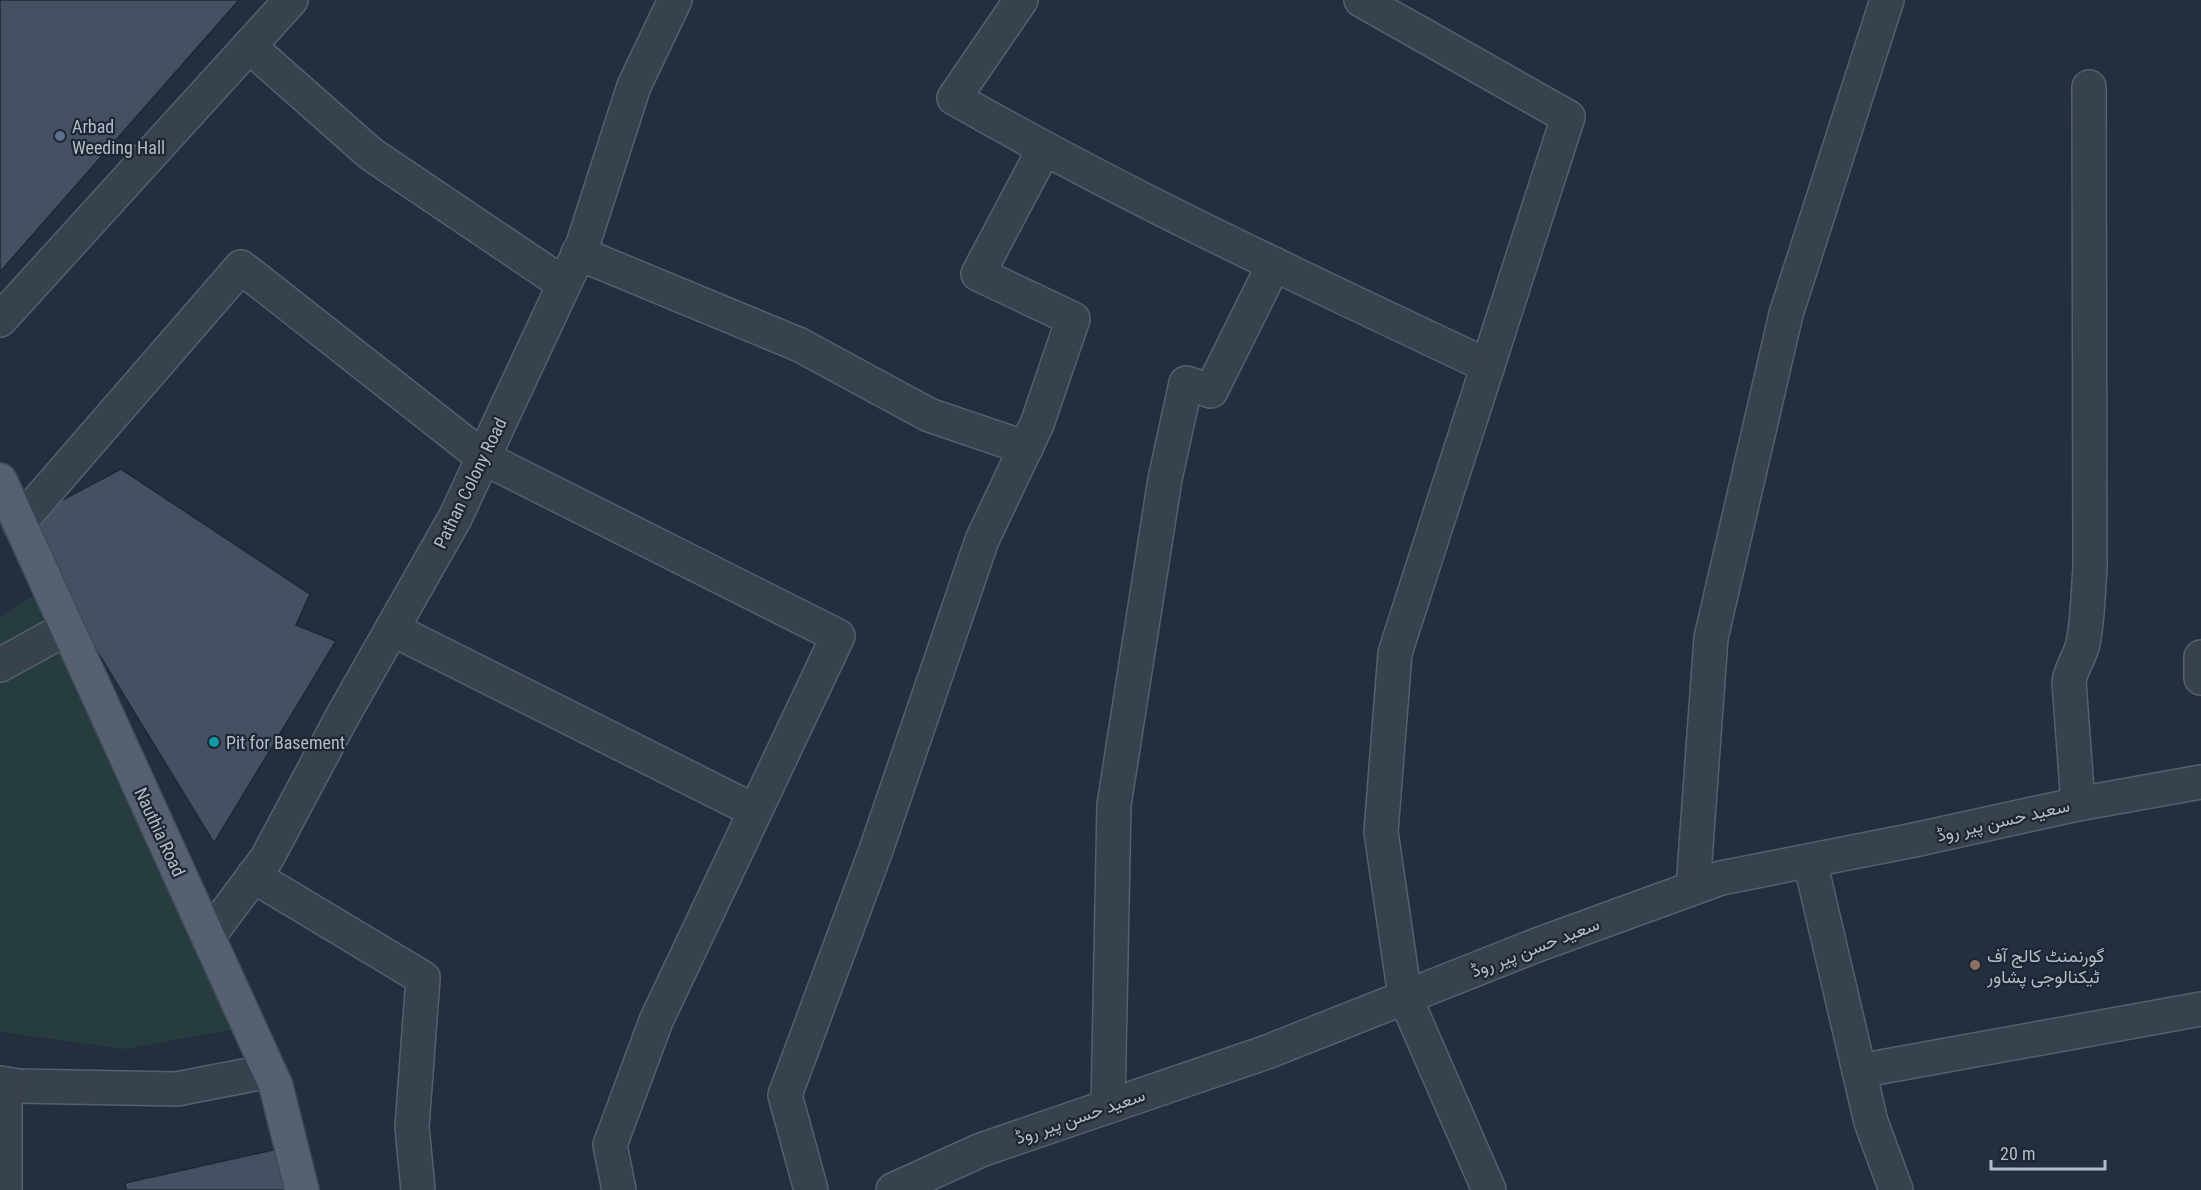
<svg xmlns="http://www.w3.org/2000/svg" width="2201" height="1190" font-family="'Roboto Condensed',Vazirmatn,sans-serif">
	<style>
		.green { fill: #263c3f }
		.building { fill: #455162; stroke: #1f2835; stroke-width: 1.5 }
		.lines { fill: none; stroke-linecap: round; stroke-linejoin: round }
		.minor-casing { stroke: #565f6c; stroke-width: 36 }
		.major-casing { stroke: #414a57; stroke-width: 36 }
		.minor { stroke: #38414e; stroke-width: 33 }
		.major { stroke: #56606e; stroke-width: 33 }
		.service-dot { fill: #5c6f8a; stroke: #1d2633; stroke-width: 2 }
		.culture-dot { fill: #0f9aa8; stroke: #1d2633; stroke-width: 2 }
		.education-dot { fill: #8d6e63; stroke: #1d2633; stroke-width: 2 }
		.labels { text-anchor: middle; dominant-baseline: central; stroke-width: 4.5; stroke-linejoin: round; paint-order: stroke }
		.poi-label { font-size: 18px; fill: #b4bcc9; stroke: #1d2633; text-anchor: start }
		.street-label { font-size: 18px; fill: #b4bcc9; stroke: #1d2633 }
	</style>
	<rect width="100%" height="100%" fill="#242f3e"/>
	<path class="green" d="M35 594 236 1029 125 1049 0 1032V618Z"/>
	<g class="building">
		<path d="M0 0H239L0 272Z"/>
		<path d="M121 469 310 594 296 625 336 641 214 843 19 523Z"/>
		<path d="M282 1148 293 1190H126L125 1183Z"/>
	</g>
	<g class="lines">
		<g class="minor-casing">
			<g id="minor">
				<path d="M1021 0 954 98C1127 197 1308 281 1488 366"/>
				<path d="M1361 0 1568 117 1395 653 1381 832 1405 997 1489 1190"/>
				<path d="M249 46 371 154 564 284"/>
				<path d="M578 253 800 345 929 415 1026 448"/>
				<path d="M0 320 291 0"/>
				<path d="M19 523 241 267 484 458 838 636 656 1021 610 1145 619 1190"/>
				<path d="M392 629 755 811"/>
				<path d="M2201 657V678"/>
				<path d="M0 665 67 628"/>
				<path d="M2078 804 2069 682C2071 667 2080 658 2083 643 2088 619 2088 593 2090 569L2089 87"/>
				<path d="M1810 861 1871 1122 1896 1190"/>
				<path d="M253 876 423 978 412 1127 418 1190"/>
				<path d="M1693 888 1711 638 1786 314 1887 0"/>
				<path d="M208 937 267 858 342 717 455 518 583 244 634 86 675 0"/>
				<path d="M1859 1071 2201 1009"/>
				<path d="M0 1083 18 1086 177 1089 269 1071"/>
				<path d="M1108 1106 1114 805 1165 479 1186 383 1211 391 1274 264"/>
				<path d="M5 1190V1084"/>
				<path d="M811 1190 785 1095 876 850 982 540 1037 424 1073 319 978 274 1044 149"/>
				<path d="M893 1190 981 1150 1267 1052 1537 945 1721 878 1914 840 2078 804 2201 782"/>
			</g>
		</g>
		<g class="major-casing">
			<path id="major" d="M0 480 276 1086 302 1190"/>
		</g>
		<use href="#minor" class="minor"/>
		<use href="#major" class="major"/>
	</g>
	<circle class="service-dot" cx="60" cy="136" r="6"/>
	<circle class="culture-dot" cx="214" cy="742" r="6"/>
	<circle class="education-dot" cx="1975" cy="965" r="6"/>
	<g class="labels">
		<g class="poi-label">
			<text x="72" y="126">Arbad<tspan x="72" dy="21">Weeding Hall</tspan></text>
			<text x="226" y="742">Pit for Basement</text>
			<text x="1987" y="955">گورنمنٹ کالج آف<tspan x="1987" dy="21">ٹیکنالوجی پشاور</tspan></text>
		</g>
		<g class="street-label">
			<text transform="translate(470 483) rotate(-64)">Pathan Colony Road</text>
			<text transform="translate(2003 820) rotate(-13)">سعید حسن پیر روڈ</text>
			<text transform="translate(160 832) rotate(65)">Nauthia Road</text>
			<text transform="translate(1535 947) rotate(-21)">سعید حسن پیر روڈ</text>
			<text transform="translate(1080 1116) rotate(-19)">سعید حسن پیر روڈ</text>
		</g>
	</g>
	<path d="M1991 1160v9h114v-9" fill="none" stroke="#b4bcc9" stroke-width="3"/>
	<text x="2000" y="1160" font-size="18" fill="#b4bcc9" stroke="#1d2633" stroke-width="4.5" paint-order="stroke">20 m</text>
</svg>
